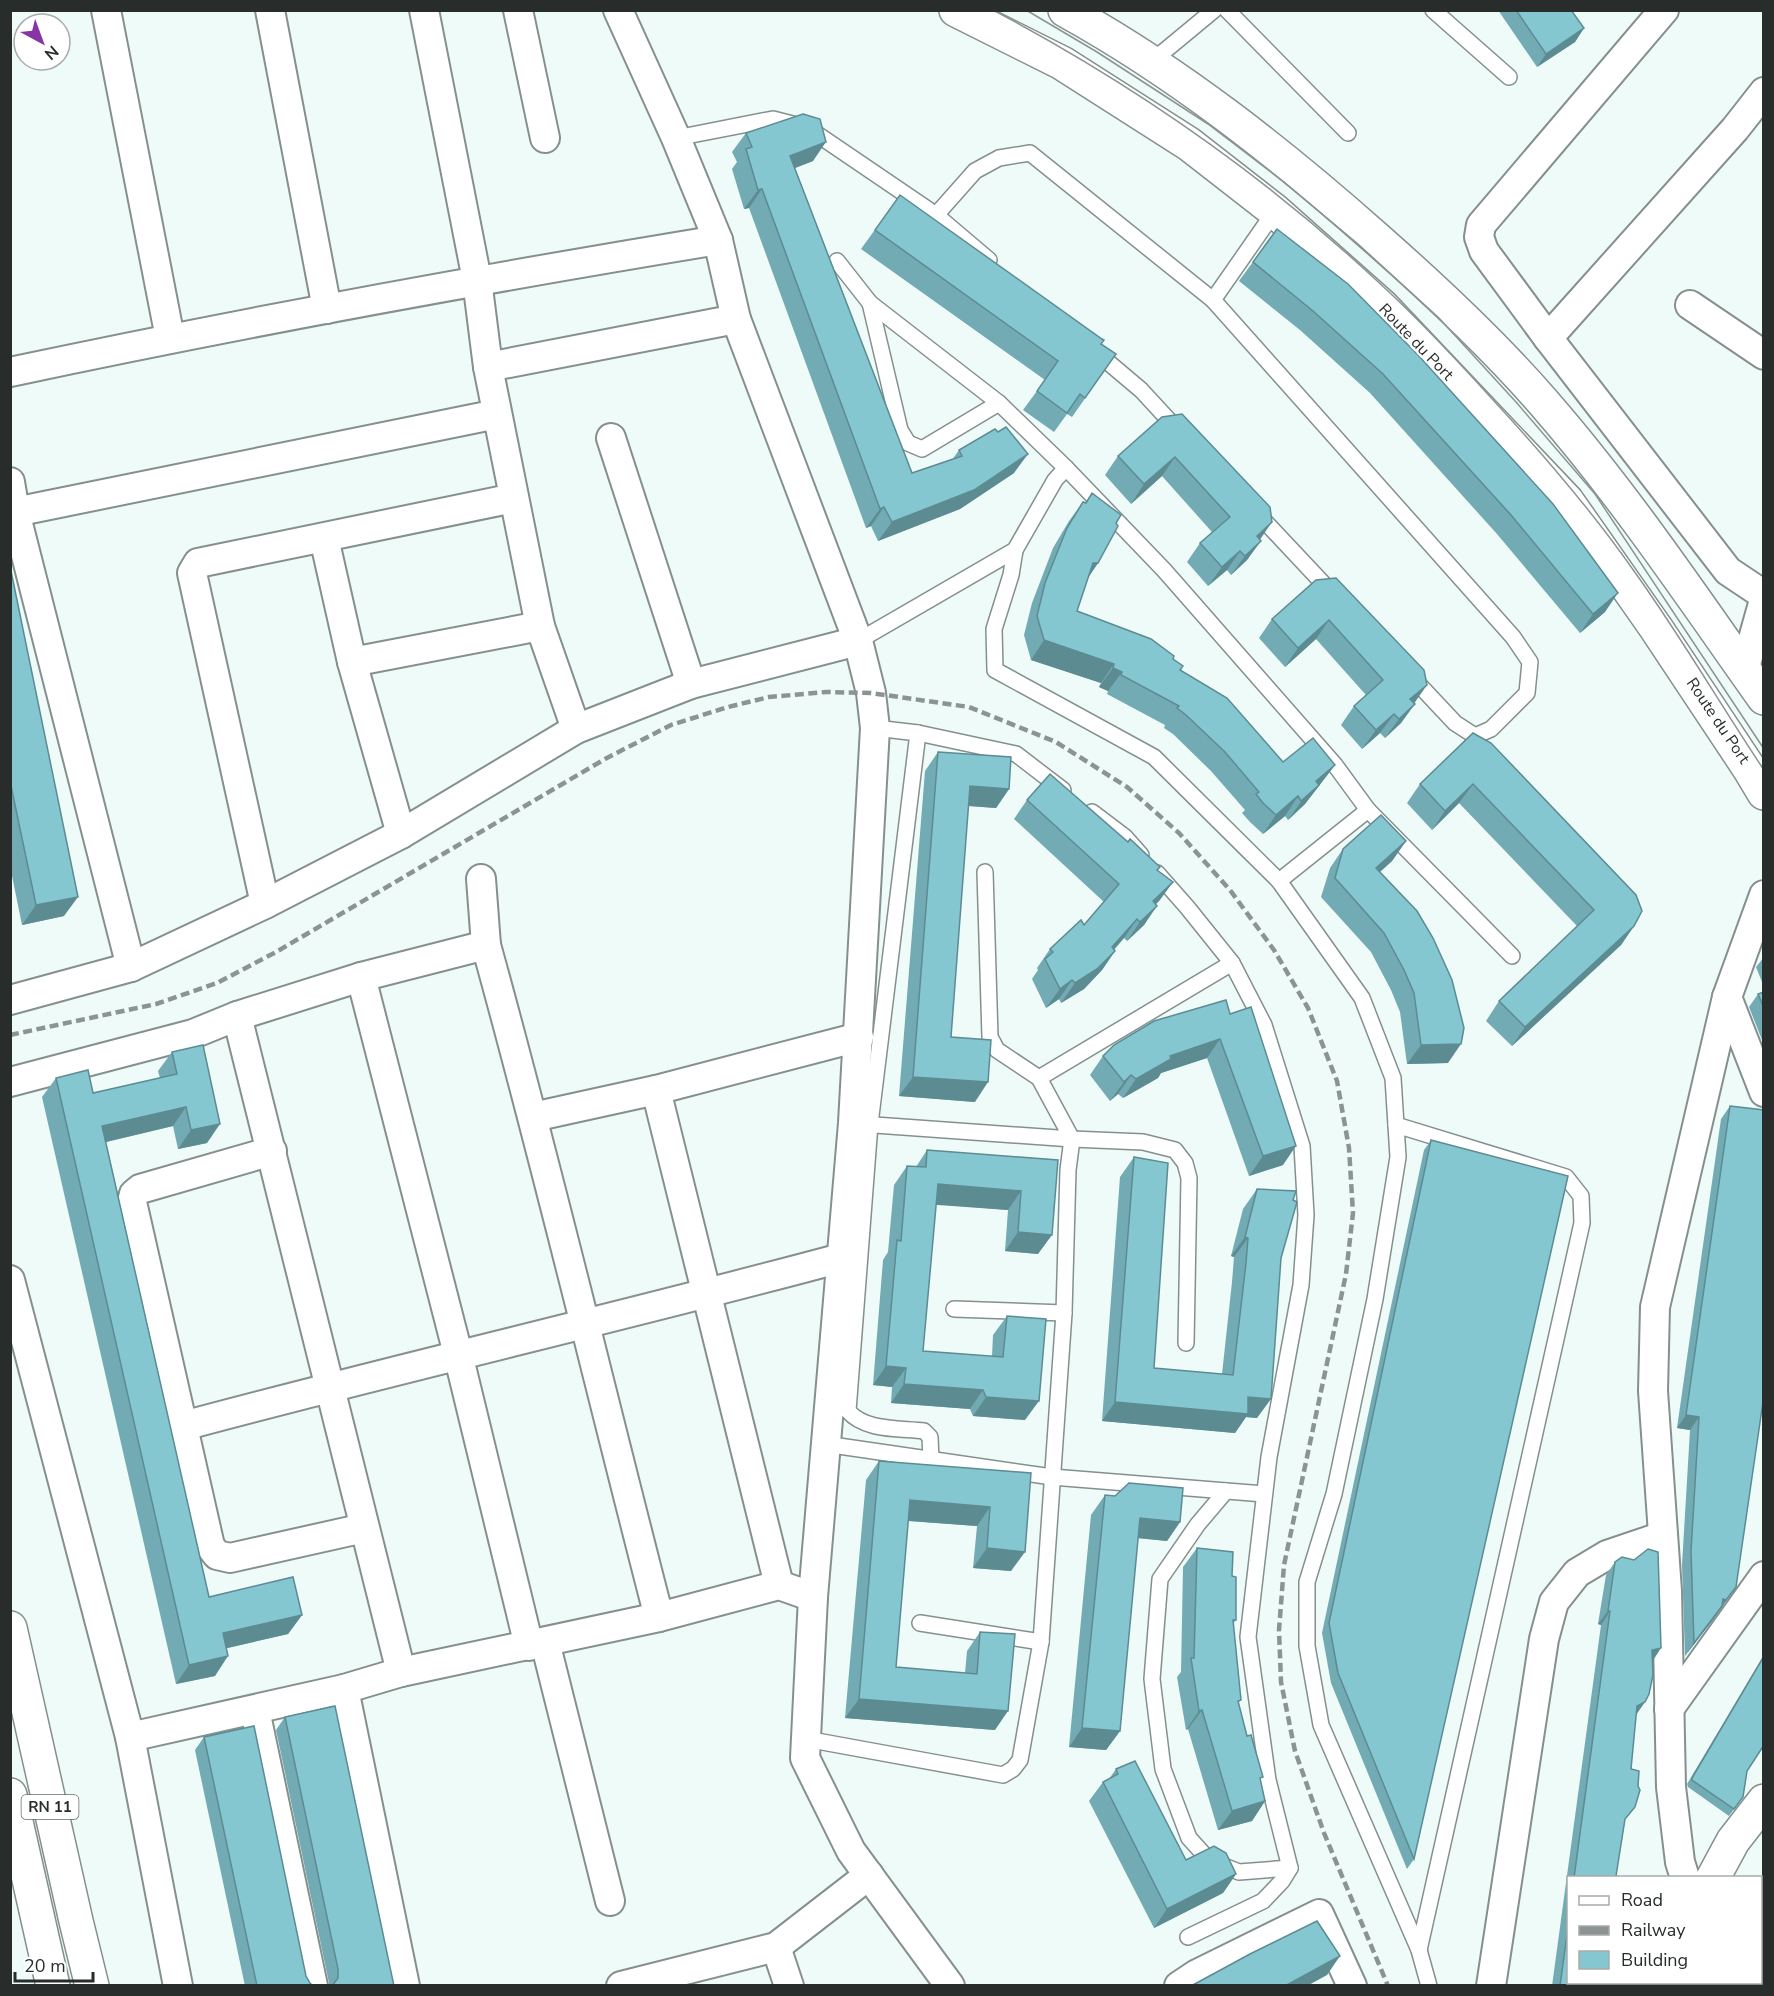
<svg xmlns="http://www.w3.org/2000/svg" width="1774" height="1996" font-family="'Nunito Sans',sans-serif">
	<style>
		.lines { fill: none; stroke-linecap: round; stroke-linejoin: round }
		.service-casing { stroke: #85908e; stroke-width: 18 }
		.minor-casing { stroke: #85908e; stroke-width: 32 }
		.secondary-casing { stroke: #85908e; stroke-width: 36 }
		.trunk-casing { stroke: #85908e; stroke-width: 36 }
		.service { stroke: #fff; stroke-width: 15 }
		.minor { stroke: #fff; stroke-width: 28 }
		.secondary { stroke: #fff; stroke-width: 33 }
		.trunk { stroke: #fff; stroke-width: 33 }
		.tram { stroke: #8b9492; stroke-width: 1.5 }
		.rail { stroke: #8b9492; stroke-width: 4.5; stroke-dasharray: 9 4.5; stroke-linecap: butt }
		.wall { fill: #72abb4 }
		.shaded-wall { fill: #5d8b92 }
		.building { fill: #85c7d1; stroke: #5d8b92; stroke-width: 1.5 }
		.labels { text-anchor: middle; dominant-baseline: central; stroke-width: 4.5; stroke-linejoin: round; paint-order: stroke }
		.shield { fill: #fff; stroke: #686c6b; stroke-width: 1.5 }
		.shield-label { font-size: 15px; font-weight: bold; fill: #282d2c }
		.street-label { font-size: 16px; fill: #282d2c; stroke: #fff }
	</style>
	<rect width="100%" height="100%" fill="#eefbf8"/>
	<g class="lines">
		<g class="service-casing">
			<g id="service">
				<path d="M1227 10 1348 133"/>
				<path d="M1433 10 1509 77"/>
				<path d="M1150 63 1214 10"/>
				<path d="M676 138 773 119 808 128 936 215 989 260"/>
				<path d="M936 215 975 171 999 158 1030 153 1213 300 1513 637 1530 662 1527 693 1491 729 1475 736 1455 723 1409 674"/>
				<path d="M837 261 870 303 999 403 1066 468 1164 570 1335 765 1368 810 1512 956"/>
				<path d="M1213 300 1275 211"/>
				<path d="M870 303 900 430 908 443 922 449 999 403"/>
				<path d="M1096 352 1141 390 1178 430"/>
				<path d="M1257 513 1333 594"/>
				<path d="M1015 550 1011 575 994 629 995 670 1154 757 1279 881 1362 998 1393 1078 1398 1157 1375 1299 1334 1494 1307 1582V1646L1321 1725 1419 1950 1429 1986"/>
				<path d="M858 641 1015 550 1055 480 1066 468"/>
				<path d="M875 728 918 733 1016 754 1063 790"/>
				<path d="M918 733 870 1124 848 1411C865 1431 899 1428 924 1431L930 1437 931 1460"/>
				<path d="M1092 812 1125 837 1141 855"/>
				<path d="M1157 873 1187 907 1232 963 1264 1025 1302 1146 1306 1215 1301 1285 1269 1457 1248 1637 1268 1780 1290 1868 1282 1881 1263 1901 1188 1937"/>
				<path d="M1279 881 1368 810"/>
				<path d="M1039 1078 1232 963"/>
				<path d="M861 1124 1072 1139 1143 1142 1175 1150 1185 1163 1189 1178 1186 1343"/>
				<path d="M1396 1125 1566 1177 1581 1196 1582 1223 1419 1950"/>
				<path d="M954 1309 1064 1313"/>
				<path d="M825 1444 1052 1477 1264 1494"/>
				<path d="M1226 1491 1198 1524 1160 1579 1152 1679 1163 1769 1189 1838 1209 1860 1239 1872 1290 1868"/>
				<path d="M920 1623 1041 1642"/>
				<path d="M806 1739 1003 1775 1013 1769 1020 1760 1041 1642 1064 1313 1068 1170 1072 1139 1039 1078 997 1050 990 1037 985 872"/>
			</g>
		</g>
		<g class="minor-casing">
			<g id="minor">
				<path d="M106 10 170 338"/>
				<path d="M270 10 327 309"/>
				<path d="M424 10 477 280 488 367 540 626 576 729"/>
				<path d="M518 10 545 138"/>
				<path d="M618 10 676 138 718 240 736 319 858 641 871 693 875 728 853 1123 813 1597 805 1758 851 1851 950 1986"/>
				<path d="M1664 10 1481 225 1479 237 1484 251 1548 338 1728 571 1764 595"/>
				<path d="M1690 305 1764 355"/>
				<path d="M1548 338 1735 129 1764 92"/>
				<path d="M488 367 736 319"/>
				<path d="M10 372C245 322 481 279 718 240"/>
				<path d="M611 438 691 684"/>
				<path d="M10 482 15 512 131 967"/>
				<path d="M15 512 497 414"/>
				<path d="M324 538 352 662 401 834"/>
				<path d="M352 662 540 626"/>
				<path d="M1744 671 1764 600"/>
				<path d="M265 904 192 573 198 563 514 498"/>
				<path d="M486 945C548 1168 601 1393 659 1617"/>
				<path d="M361 977 458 1354 529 1646"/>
				<path d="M1727 997 1764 1092"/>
				<path d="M10 1000 131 967 265 904 401 834 576 729 691 684 858 641"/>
				<path d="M237 1016 401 1672"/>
				<path d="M10 1082 193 1034 237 1016 361 977 486 945 481 879"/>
				<path d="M656 1090 779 1585"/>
				<path d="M533 1117 656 1090 859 1037"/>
				<path d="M272 1151 140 1189 134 1194 132 1202 210 1546 217 1555 230 1558 364 1528"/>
				<path d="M10 1280 130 1737 178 1986"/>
				<path d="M183 1426C402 1367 622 1317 841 1258"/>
				<path d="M545 1642 610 1901"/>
				<path d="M344 1689 405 1986"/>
				<path d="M1669 1709 1764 1576"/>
				<path d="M255 1710 313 1986"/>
				<path d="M130 1737 344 1689 401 1672 659 1617 779 1585 813 1597"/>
				<path d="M1685 1878 1680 1862 1671 1787 1667 1591 1653 1391 1655 1307 1727 997 1764 895"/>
				<path d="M776 1947 789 1986"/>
				<path d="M621 1986 776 1947 869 1875"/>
				<path d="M1179 1986 1197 1974 1319 1914 1352 1986"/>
				<path d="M1491 1986 1544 1639 1554 1602 1577 1573 1607 1555 1663 1536"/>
			</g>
		</g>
		<g class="secondary-casing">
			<g id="secondary">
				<path d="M956 10 1062 63 1189 144 1275 211 1382 306 1567 501 1656 628 1749 768 1764 793"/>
				<path d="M1065 10C1179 73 1281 154 1377 239 1436 291 1493 344 1544 403 1625 496 1693 598 1764 698"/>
				<path d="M1713 1878 1733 1841 1764 1801"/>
				<path d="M1760 1902 1764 1897"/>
				<path d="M1662 1986 1663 1982"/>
				<path d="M1715 1986 1716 1982"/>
			</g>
		</g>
		<g class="trunk-casing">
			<g id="trunk">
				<path d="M10 1628 76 1921 92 1986"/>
				<path d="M10 1795 53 1986"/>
			</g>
		</g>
		<use href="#service" class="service"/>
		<use href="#minor" class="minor"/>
		<use href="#secondary" class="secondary"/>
		<use href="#trunk" class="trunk"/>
		<g class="tram">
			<path d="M993 10C1131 83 1261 173 1375 279 1417 317 1456 359 1494 401 1544 455 1592 511 1634 571 1680 635 1720 704 1764 770"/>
			<path d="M1026 10 1097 52 1208 124 1284 182 1358 244 1439 318 1516 402 1595 494 1764 749"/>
		</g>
		<path class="rail" d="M10 1035 156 1004 217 983 276 952 605 759 671 725 728 707 769 697 826 692 871 693 969 707 1056 742 1127 787 1179 833 1230 890 1274 950 1308 1008 1337 1081 1349 1148 1353 1213 1346 1274 1284 1565 1279 1630 1281 1682 1295 1751 1324 1833 1388 1986"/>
	</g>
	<g class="wall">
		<path d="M1498 10H1571L1584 28 1575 42 1537 67Z"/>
		<path d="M746 133 813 161 795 168 912 473 952 460 959 450 1014 473 960 509 878 541 871 526 866 528 749 208 744 209 732 169 737 162 732 152Z"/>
		<path d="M900 195 1116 354 1072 417 1067 414 1054 432 1023 410 1045 380 861 249Z"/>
		<path d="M1277 229 1605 612 1580 633 1497 534 1370 393 1300 330 1239 281Z"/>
		<path d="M1162 417 1260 540 1247 560 1231 575 1227 570 1208 586 1187 562 1200 543 1212 532 1162 476 1131 504 1105 475 1118 456Z"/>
		<path d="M1092 493 1116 523 1098 563 1088 578 1077 611 1173 659 1180 670 1283 762 1335 765 1305 804 1288 820 1285 816 1263 834 1250 822 1242 813 1245 810 1211 771 1173 734 1164 728 1165 725 1107 694 1108 691 1099 687 1101 683 1031 660 1024 635 1032 603 1053 548 1069 521 1083 502 1086 503Z"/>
		<path d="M10 566 64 916 22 925 10 866Z"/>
		<path d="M1316 580 1414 703 1401 723 1385 738 1380 733 1362 749 1341 725 1354 706 1366 695 1316 639 1285 667 1259 638 1272 619Z"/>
		<path d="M1473 733 1634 926 1621 945 1512 1046 1486 1021 1499 1001 1577 926 1459 803 1432 830 1407 803 1420 784Z"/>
		<path d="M938 752 1009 789 996 808 968 806 951 1037 975 1102 899 1096 925 771Z"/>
		<path d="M1027 800 1158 871 1173 882 1159 901 1156 904 1144 925 1127 941 1124 938 1114 950 1115 951 1102 970 1084 989 1061 1003 1059 999 1046 1008 1032 979 1038 970 1037 968 1050 949 1084 925 1104 902 1014 819Z"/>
		<path d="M1406 841 1392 861 1380 872 1448 1063 1407 1064 1400 1012 1391 990 1371 952 1321 897 1330 868 1343 849Z"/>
		<path d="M1764 957V987L1756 967Z"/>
		<path d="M1764 992V1045L1749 1007 1758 994Z"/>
		<path d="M1230 1014 1283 1165 1249 1176 1207 1058 1161 1073 1158 1078 1123 1098 1118 1094 1110 1101 1090 1075 1103 1056Z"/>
		<path d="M172 1052 207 1143 178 1149 173 1126 106 1142 209 1597 302 1615 288 1634 227 1648 215 1676 176 1684 42 1097 56 1078 93 1093 160 1078 158 1071Z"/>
		<path d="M1730 1106 1736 1587 1685 1656 1682 1565 1690 1430 1677 1428 1721 1119Z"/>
		<path d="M1431 1140 1414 1859 1407 1869 1331 1683 1322 1633 1424 1150Z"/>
		<path d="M927 1150 1058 1160 1038 1254 1005 1251 1008 1210 936 1204 923 1351 992 1356 993 1335 1007 1316 1025 1420 973 1416 970 1409 891 1403 892 1387 873 1385 883 1260 888 1252 894 1185 907 1166 916 1167Z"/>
		<path d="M1134 1157 1154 1368 1222 1374 1232 1282 1234 1257 1231 1256 1243 1209 1257 1189 1293 1200 1281 1258 1257 1418 1246 1417 1235 1433 1102 1421 1120 1177Z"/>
		<path d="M879 1461 1031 1473 1011 1571 973 1568 977 1526 908 1521 896 1667 965 1673 967 1651 980 1632 995 1730 845 1718 866 1480Z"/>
		<path d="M1105 1495 1180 1522 1167 1541 1138 1538 1120 1731 1106 1750 1069 1747 1091 1515Z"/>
		<path d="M1197 1548 1232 1576 1236 1620 1233 1624 1241 1700 1238 1703 1247 1736 1260 1781 1265 1801 1252 1821 1218 1830 1188 1729 1186 1730 1177 1677 1181 1672 1183 1567Z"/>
		<path d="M1615 1562 1652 1661 1636 1715 1625 1821 1616 1876 1624 1878H1569V1983H1600L1608 1986H1552L1601 1625 1598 1624 1606 1575Z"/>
		<path d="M1764 1655V1745L1747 1771 1743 1797 1729 1816 1688 1787 1687 1784Z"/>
		<path d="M285 1717 394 1986H329V1983L276 1730Z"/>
		<path d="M204 1737 306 1976 310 1983 313 1986H245L195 1750Z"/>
		<path d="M1116 1769 1186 1860 1236 1874 1223 1893 1154 1928 1089 1801 1103 1782 1109 1779Z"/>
	</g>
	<g class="shaded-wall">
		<path d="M1584 28 1575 42 1537 67 1546 54Z"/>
		<path d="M826 142 813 161 777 175 790 156Z"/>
		<path d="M762 189 749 208 744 209 758 190Z"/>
		<path d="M1028 454 1014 473 960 509 878 541 892 522Z"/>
		<path d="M1175 457 1162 476 1131 504 1144 484Z"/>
		<path d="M884 507 871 526 866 528 880 509Z"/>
		<path d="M1272 522 1259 541 1243 555 1257 536Z"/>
		<path d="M1261 541 1247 560 1231 575 1245 556Z"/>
		<path d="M1240 551 1227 570 1208 586 1222 567Z"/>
		<path d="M1093 563H1098L1085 582Z"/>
		<path d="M1618 593 1605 612 1580 633 1593 614Z"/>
		<path d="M1329 620 1316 639 1285 667 1298 648Z"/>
		<path d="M1044 640 1114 664 1101 683 1031 660Z"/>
		<path d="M1113 668 1122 672 1108 691 1099 687Z"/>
		<path d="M1427 685 1413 705 1397 718 1410 699Z"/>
		<path d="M1415 704 1401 723 1385 738 1399 719Z"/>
		<path d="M1394 714 1380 733 1362 749 1376 730Z"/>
		<path d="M1335 765 1305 804 1288 820 1316 781Z"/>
		<path d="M1473 784 1459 803 1432 830 1445 811Z"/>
		<path d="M970 786 1009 789 996 808 957 805Z"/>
		<path d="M1298 796 1285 816 1263 834 1276 815Z"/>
		<path d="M1406 841 1392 861 1363 887 1376 868Z"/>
		<path d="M1173 882 1159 901 1139 920 1153 901Z"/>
		<path d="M78 897 64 916 22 925 36 905Z"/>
		<path d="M1157 906 1144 925 1127 941 1140 922Z"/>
		<path d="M1137 919 1124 938 1098 967 1112 947Z"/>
		<path d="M1634 926 1621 945 1512 1046 1525 1027Z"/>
		<path d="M1115 951 1102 970 1084 989 1061 1003 1075 983Z"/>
		<path d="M1072 980 1059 999 1046 1008 1060 989Z"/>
		<path d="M1220 1039 1207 1058 1161 1073 1158 1078 1123 1098 1136 1079 1170 1056Z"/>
		<path d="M1461 1044 1448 1063 1407 1064 1421 1045Z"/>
		<path d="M1131 1075 1118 1094 1110 1101 1124 1082Z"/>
		<path d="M913 1077 988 1082 975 1102 899 1096Z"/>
		<path d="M186 1107 173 1126 89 1146 102 1126Z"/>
		<path d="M220 1124 207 1143 178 1149 191 1130Z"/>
		<path d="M1296 1146 1283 1165 1249 1176 1263 1156Z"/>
		<path d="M938 1184 1021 1191 1008 1210 924 1204Z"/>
		<path d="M1018 1232 1052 1235 1038 1254 1005 1251Z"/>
		<path d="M1245 1237 1248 1238 1234 1257 1231 1256Z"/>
		<path d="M886 1366 906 1368 892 1387 873 1385Z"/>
		<path d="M904 1384 983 1390 970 1409 891 1403Z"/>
		<path d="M986 1397 1039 1401 1025 1420 973 1416Z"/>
		<path d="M1248 1397 1271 1399 1257 1418 1246 1417 1235 1433 1102 1421 1115 1402Z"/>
		<path d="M1686 1415 1699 1417 1690 1430 1677 1428Z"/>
		<path d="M910 1500 990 1507 977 1526 897 1520Z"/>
		<path d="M1140 1518 1180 1522 1167 1541 1127 1537Z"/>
		<path d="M987 1548 1025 1552 1011 1571 973 1568Z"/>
		<path d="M1736 1587 1713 1620 1685 1656 1723 1599Z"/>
		<path d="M1608 1611H1610L1601 1625 1598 1624Z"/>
		<path d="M302 1615 288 1634 210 1652 223 1633Z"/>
		<path d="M1661 1648 1652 1662V1650Z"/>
		<path d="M228 1656 215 1676 176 1684 189 1665Z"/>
		<path d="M859 1699 1008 1711 995 1730 845 1718Z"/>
		<path d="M1645 1702 1636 1715 1637 1706Z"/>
		<path d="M1202 1710 1188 1729 1186 1730 1199 1711Z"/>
		<path d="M1082 1728 1120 1731 1106 1750 1069 1747Z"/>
		<path d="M1265 1801 1252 1821 1218 1830 1232 1811Z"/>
		<path d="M1236 1874 1223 1893 1154 1928 1167 1909Z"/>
		<path d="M1340 1956 1327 1975 1307 1986H1285Z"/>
	</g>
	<g class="building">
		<path d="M1516 10H1571L1584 28 1546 54Z"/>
		<path d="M803 114 820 119 826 142 790 156 912 473 962 456 959 450 995 429 998 432 1006 427 1028 454 974 490 892 522 884 507 880 509 762 189 758 190 746 149 752 147 746 133Z"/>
		<path d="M900 195 1102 339 1104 340 1101 344 1116 354 1085 398 1080 394 1067 413 1037 391 1058 361 875 230Z"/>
		<path d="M1277 229 1348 284 1418 355 1553 504 1618 593 1593 614 1511 515 1383 374 1313 311 1253 262Z"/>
		<path d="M1182 414 1270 507 1272 522 1257 536 1261 541 1245 556 1240 551 1222 567 1200 543 1230 517 1175 457 1144 484 1118 456 1162 417Z"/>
		<path d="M1092 493 1121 515 1116 523 1118 526 1098 563H1093L1077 611 1151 639 1174 656 1173 659 1183 666 1180 670 1227 698 1283 762 1313 738 1335 765 1316 781 1319 785 1301 801 1298 796 1276 815 1263 803 1256 794 1259 792 1225 752 1186 715 1177 708 1179 706 1121 675 1122 672 1113 668 1114 664 1044 640 1037 616 1045 583 1067 528 1083 502 1086 503Z"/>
		<path d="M10 566 78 897 36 905 10 781Z"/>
		<path d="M1336 578 1424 670 1427 685 1410 699 1415 704 1399 719 1394 714 1376 730 1354 706 1383 680 1329 620 1298 648 1272 619 1316 580Z"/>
		<path d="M1473 733 1491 743 1636 895 1642 911 1634 926 1525 1027 1499 1001 1594 910 1473 784 1445 811 1420 784Z"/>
		<path d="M938 752 1011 757 1009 789 970 786 951 1037 991 1040 988 1082 913 1077Z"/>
		<path d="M1050 774 1128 842 1130 839 1160 867 1157 870 1173 882 1153 901 1157 906 1140 922 1137 919 1112 947 1115 951 1097 969 1075 983 1072 980 1060 989 1045 959 1053 952 1050 949 1081 920 1084 925 1119 884 1027 800Z"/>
		<path d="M1381 815 1406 841 1376 868 1417 911 1433 938 1452 980 1464 1028 1461 1044 1421 1045 1414 993 1404 970 1384 933 1335 878 1343 849Z"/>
		<path d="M1764 992V1008L1758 994Z"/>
		<path d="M1226 1000 1230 1014 1251 1007 1296 1146 1263 1156 1220 1039 1170 1056 1171 1059 1136 1079 1131 1075 1124 1082 1103 1056 1114 1045 1154 1021Z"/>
		<path d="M203 1045 220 1124 191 1130 186 1107 102 1126 209 1597 293 1577 302 1615 223 1633 228 1656 189 1665 56 1078 88 1070 93 1093 177 1074 172 1052Z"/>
		<path d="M1730 1106 1764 1110V1395L1736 1587 1726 1600 1723 1599 1722 1606 1694 1643 1691 1551 1699 1417 1686 1415Z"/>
		<path d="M1431 1140 1568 1176 1414 1859 1338 1673 1329 1623Z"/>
		<path d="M927 1150 1058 1160 1052 1235 1018 1232 1021 1191 938 1184 923 1351 1003 1357 1007 1316 1046 1319 1039 1401 986 1397 983 1390 904 1384 906 1368 886 1366 897 1240 901 1241 907 1166 926 1167Z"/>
		<path d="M1134 1157 1168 1163 1154 1368 1233 1375 1246 1263 1248 1238 1245 1237 1257 1189 1296 1191 1293 1200 1297 1202 1281 1258 1271 1399 1248 1397V1414L1115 1402Z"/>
		<path d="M879 1461 1031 1473 1025 1552 987 1548 990 1507 910 1500 896 1667 977 1674 980 1632 1015 1634 1008 1711 859 1699Z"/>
		<path d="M1129 1483 1183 1488 1180 1522 1140 1518 1120 1731 1082 1728 1105 1495 1115 1496Z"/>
		<path d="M1197 1548 1233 1552 1232 1576 1236 1577V1620H1233L1241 1700 1238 1701 1247 1736 1251 1735 1263 1777 1260 1778 1265 1801 1232 1811 1202 1710 1199 1711 1191 1658H1194Z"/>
		<path d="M1648 1549 1658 1552 1661 1648 1652 1650 1653 1675 1649 1694 1645 1702 1637 1706 1631 1769 1639 1771 1638 1786 1640 1790 1635 1807 1625 1819 1616 1876 1624 1878H1574L1610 1611H1608L1615 1562 1622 1557 1634 1560Z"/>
		<path d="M1764 1656V1745L1747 1771 1743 1797 1734 1809 1692 1780V1778Z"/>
		<path d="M335 1706 394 1986H332L338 1978V1969L285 1717Z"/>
		<path d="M254 1726 306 1976 310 1983 313 1986H257L204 1737Z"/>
		<path d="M1135 1761 1186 1860 1214 1846 1226 1853 1236 1874 1167 1909 1103 1782 1118 1774 1116 1769Z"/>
		<path d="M1569 1920V1983H1600L1608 1986H1560Z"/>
		<path d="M1317 1921 1340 1956 1285 1986H1191L1250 1954Z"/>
	</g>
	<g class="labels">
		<rect class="shield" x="21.5" y="1795" width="57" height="24" rx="4.5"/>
		<g class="shield-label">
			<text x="50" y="1807">RN 11</text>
		</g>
		<g class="street-label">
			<text transform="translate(1416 342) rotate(46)">Route du Port</text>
			<text transform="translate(1718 721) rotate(56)">Route du Port</text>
		</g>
	</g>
	<rect width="1774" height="1996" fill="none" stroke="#282d2c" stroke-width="24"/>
	<rect x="1567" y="1876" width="195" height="108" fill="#ffffff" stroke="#a9abab" stroke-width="1.5"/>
	<rect x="1579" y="1896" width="30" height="9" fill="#ffffff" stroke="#a9abab" stroke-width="1.5"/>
	<text x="1621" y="1906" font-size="18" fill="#282d2c">Road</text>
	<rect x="1579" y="1926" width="30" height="9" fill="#8b9492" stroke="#a9abab" stroke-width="1.5"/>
	<text x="1621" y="1936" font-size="18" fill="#282d2c">Railway</text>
	<rect x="1579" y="1951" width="30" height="18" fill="#85c7d1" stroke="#a9abab" stroke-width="1.5"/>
	<text x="1621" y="1966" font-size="18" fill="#282d2c">Building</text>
	<g transform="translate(42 42) rotate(139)"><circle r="28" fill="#ffffff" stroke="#a9abab" stroke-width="1.5"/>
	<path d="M0-4.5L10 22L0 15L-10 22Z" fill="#8735a3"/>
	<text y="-9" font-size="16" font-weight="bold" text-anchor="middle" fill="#282d2c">N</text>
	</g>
	<path d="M15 1972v9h78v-9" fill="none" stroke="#282d2c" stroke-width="3"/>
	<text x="24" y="1972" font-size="18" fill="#282d2c" stroke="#ffffff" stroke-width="4.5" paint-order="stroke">20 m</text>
</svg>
